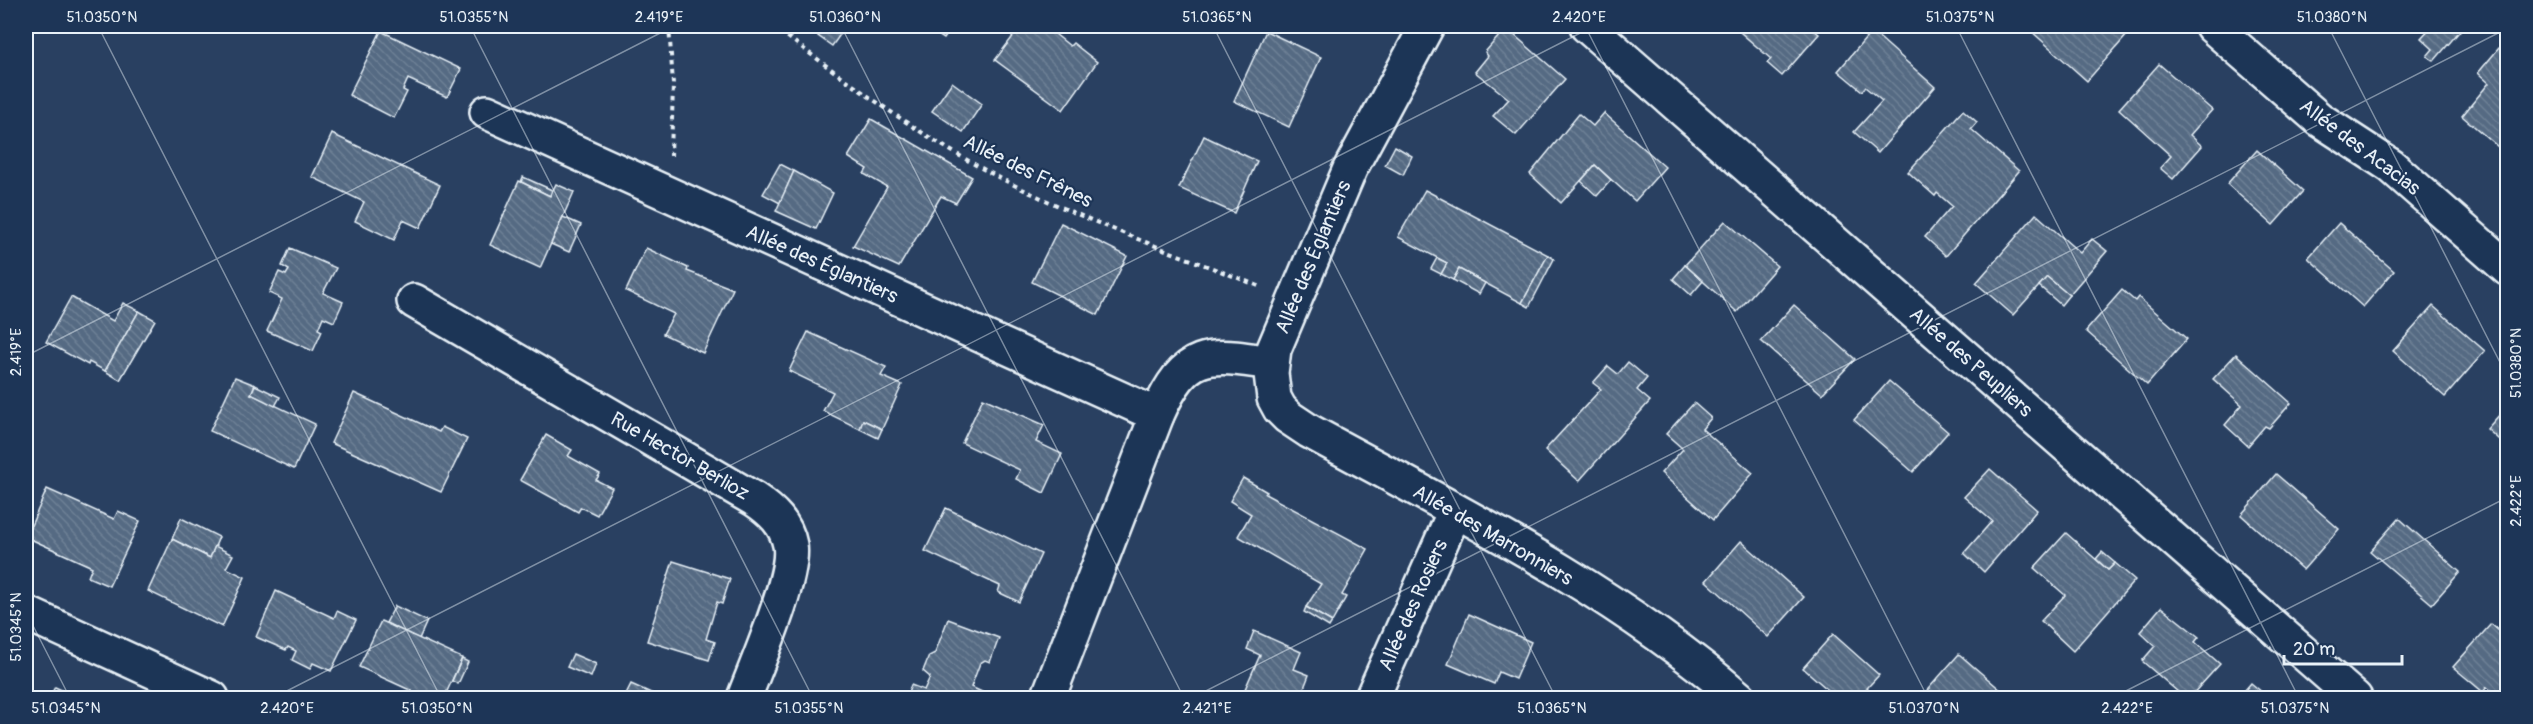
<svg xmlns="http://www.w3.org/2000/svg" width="2533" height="724" font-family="Pangolin,sans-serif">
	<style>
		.building { fill: url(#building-back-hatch); stroke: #e8f1f8; stroke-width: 1.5 }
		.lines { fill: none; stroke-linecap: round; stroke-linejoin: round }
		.street-casing { stroke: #e8f1f8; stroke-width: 38 }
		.path { stroke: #e8f1f8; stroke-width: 4; stroke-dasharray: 4.5 4.5; stroke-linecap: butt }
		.street { stroke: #1d3557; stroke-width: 33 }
		.ticks { fill: none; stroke: #e8f1f8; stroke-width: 1.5; stroke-opacity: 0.45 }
		.labels { text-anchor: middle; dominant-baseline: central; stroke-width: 4.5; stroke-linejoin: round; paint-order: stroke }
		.street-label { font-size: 20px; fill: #e8f1f8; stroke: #1d3557 }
		.neatline { fill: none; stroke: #e8f1f8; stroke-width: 2 }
		.ticks-label { font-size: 15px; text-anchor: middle; fill: #e8f1f8 }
	</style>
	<defs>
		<pattern id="building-back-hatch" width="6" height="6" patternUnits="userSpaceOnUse" patternTransform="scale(1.5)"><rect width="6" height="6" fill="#556a83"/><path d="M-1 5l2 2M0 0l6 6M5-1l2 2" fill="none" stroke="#6d8095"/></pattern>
	</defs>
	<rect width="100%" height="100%" fill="#294061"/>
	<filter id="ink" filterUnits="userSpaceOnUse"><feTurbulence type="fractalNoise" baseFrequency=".0167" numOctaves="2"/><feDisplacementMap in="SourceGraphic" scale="12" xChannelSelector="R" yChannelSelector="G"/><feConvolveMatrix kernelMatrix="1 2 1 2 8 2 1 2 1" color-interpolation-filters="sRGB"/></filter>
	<g filter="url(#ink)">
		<g class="building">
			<path d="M825 26H832L842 32 832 46 818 36Z"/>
			<path d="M928 26H953L944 39 927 28Z"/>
			<path d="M1021 26H1054L1059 29 1055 34 1070 46 1073 43 1097 62 1063 110 995 60Z"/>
			<path d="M1733 26H1809L1819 34 1782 76 1767 63 1771 59Z"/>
			<path d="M2034 26H2116L2127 35 2087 81 2030 30Z"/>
			<path d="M2432 26H2464L2434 61 2427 56 2433 49 2421 38Z"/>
			<path d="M1506 28 1565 79 1516 135 1493 116 1509 99 1475 72 1488 56 1485 52Z"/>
			<path d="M381 31 461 69 447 97 408 79 403 90 407 92 394 118 349 95Z"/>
			<path d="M1266 31 1321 57 1289 127 1234 101Z"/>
			<path d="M1872 31 1935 87 1878 153 1854 132 1882 101 1865 87 1862 91 1838 71Z"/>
			<path d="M2499 48 2508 55V149L2504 152 2462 116 2489 83 2478 73Z"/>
			<path d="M2159 64 2212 110 2190 135 2202 146 2173 179 2160 168 2171 156 2119 109Z"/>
			<path d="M952 82 982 104 963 132 932 111Z"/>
			<path d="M1963 110 1977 122 1971 129 2019 171 1946 256 1925 237 1952 206 1937 193 1935 196 1908 172Z"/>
			<path d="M1604 113 1665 167 1635 201 1595 165 1561 203 1530 174 1579 114 1593 126Z"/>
			<path d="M871 119 972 177 956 203 941 196 899 267 853 246 887 187 864 174 867 169 848 157Z"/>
			<path d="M332 134 440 185 420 228 403 220 394 240 355 221 364 202 312 177Z"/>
			<path d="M1204 136 1257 161 1234 213 1179 188Z"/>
			<path d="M1395 146 1412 156 1403 175 1385 165Z"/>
			<path d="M2257 150 2303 191 2273 225 2227 184Z"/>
			<path d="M780 164 794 171 780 203 763 194Z"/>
			<path d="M1595 165 1611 180 1597 196 1581 181Z"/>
			<path d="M794 171 833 193 816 229 776 211Z"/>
			<path d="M523 177 552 190 550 196 521 182Z"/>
			<path d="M519 181 550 196 556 184 574 192 540 268 490 245Z"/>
			<path d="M1425 190 1548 255 1522 303 1459 269 1453 280 1441 274 1447 263 1398 237Z"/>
			<path d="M2036 214 2080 253 2092 239 2107 251 2069 295 2047 277 2013 315 1976 283Z"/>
			<path d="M563 217 581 225 569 252 551 244Z"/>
			<path d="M1725 221 1777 266 1737 312 1685 265Z"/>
			<path d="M1061 223 1127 256 1098 315 1032 282Z"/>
			<path d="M2339 223 2394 271 2363 307 2308 258Z"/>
			<path d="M290 248 336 268 323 293 343 302 334 322 323 317 318 329 322 331 313 351 267 331 282 299 269 293 279 272 286 275 289 270 282 266Z"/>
			<path d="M646 248 688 268 687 271 733 289 703 353 663 334 674 314 626 291Z"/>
			<path d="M1548 255 1554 259 1529 307 1522 303Z"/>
			<path d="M1437 258 1447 263 1441 274 1431 269Z"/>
			<path d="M1685 265 1703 281 1691 295 1673 279Z"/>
			<path d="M1459 269 1485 283 1479 294 1453 280Z"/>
			<path d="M2047 277 2069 295 2061 305 2039 286Z"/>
			<path d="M2122 290 2135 301 2138 297 2187 339 2147 385 2086 331Z"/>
			<path d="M71 297 113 321 123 303 139 311 105 371 89 362 88 365 46 342Z"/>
			<path d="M1794 305 1855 359 1822 394 1761 341Z"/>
			<path d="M2433 306 2485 351 2445 397 2393 351Z"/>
			<path d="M139 311 155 320 120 380 105 371Z"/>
			<path d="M808 332 886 367 881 376 902 385 882 429 863 420 860 429 823 411 833 392 789 371Z"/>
			<path d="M2236 354 2291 403 2269 428 2265 426 2248 446 2225 425 2242 405 2213 379Z"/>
			<path d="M1628 362 1647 378 1637 390 1650 401 1579 481 1545 450 1601 389 1593 383 1608 366 1618 374Z"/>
			<path d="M235 377 255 385 251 394 315 424 294 469 210 431Z"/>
			<path d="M1889 381 1948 432 1913 472 1854 420Z"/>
			<path d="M255 385 280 397 275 406 251 394Z"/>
			<path d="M354 393 439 432 442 427 467 439 441 492 331 443Z"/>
			<path d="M983 398 1044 425 1036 442 1062 454 1044 493 1016 479 1020 470 962 443Z"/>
			<path d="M1694 403 1711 418 1702 429 1753 473 1713 520 1661 473 1683 449 1666 434Z"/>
			<path d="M2508 405V448L2487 429Z"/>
			<path d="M863 420 882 429 878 438 860 429Z"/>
			<path d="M546 435 572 450 568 456 600 474 596 480 612 488 597 515 581 507 578 512 520 480Z"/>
			<path d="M1990 469 2037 510 1984 572 1964 553 1992 521 1964 497Z"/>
			<path d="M2276 474 2339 529 2303 570 2241 515Z"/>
			<path d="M1243 478 1267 492 1265 494 1368 549 1342 595 1346 597 1332 622 1306 607 1321 584 1238 536 1251 514 1230 501Z"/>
			<path d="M47 489 114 519 118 511 140 521 109 586 88 577 92 567 26 537Z"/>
			<path d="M946 508 1041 554 1019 602 998 592 1000 586 925 551Z"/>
			<path d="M181 518 219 537 210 558 172 539Z"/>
			<path d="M2399 518 2460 572 2432 604 2370 551Z"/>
			<path d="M2066 533 2108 570 2115 563 2135 580 2073 651 2041 621 2065 595 2034 568Z"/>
			<path d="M172 539 210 558 215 546 233 555 226 568 245 577 222 627 148 591Z"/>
			<path d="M1741 541 1804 597 1768 637 1706 581Z"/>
			<path d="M2102 552 2115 563 2108 570 2096 559Z"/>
			<path d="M673 561 730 579 722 604 717 602 706 639 715 642 709 660 647 641Z"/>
			<path d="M276 591 334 618 337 611 356 620 331 671 313 663 310 669 292 660 296 651 288 647 286 650 256 637Z"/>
			<path d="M395 606 427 621 419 639 386 623Z"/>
			<path d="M1306 607 1332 622 1329 627 1304 612Z"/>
			<path d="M2161 607 2199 637 2195 642 2220 664 2189 698H2185L2142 661 2155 646 2140 632Z"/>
			<path d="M1469 614 1531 642 1515 679 1499 672 1494 684 1448 664Z"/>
			<path d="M948 619 999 638 990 662 985 660 980 663 971 687 984 693 982 698H906L911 685 924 690 930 677 923 671 929 656 935 653Z"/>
			<path d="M381 621 462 658 444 698H409L412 691 359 667Z"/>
			<path d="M2491 624 2508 639V698H2500L2487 687 2483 692 2453 667Z"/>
			<path d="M1254 631 1301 652 1294 669 1309 675 1300 698H1241L1260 655 1247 649Z"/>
			<path d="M1833 634 1879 675 1858 698 1835 696 1803 668Z"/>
			<path d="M573 654 596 664 591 677 567 667Z"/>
			<path d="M1959 654 2010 698H1926L1922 696Z"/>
			<path d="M462 659 468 662 458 684 452 681Z"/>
			<path d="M2251 683 2269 698H2238Z"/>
			<path d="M631 684 662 698H624Z"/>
			<path d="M55 687 79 698H49Z"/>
		</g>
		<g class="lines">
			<g class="street-casing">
				<g id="street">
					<path d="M1427 26 1350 169 1274 349 1271 373 1274 398 1280 409 1288 417 1309 431C1456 511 1612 588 1739 698"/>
					<path d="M1587 26 2355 698"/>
					<path d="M2212 26 2319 119 2391 166 2508 269"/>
					<path d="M487 112 1157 415"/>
					<path d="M414 301 754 499C772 511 786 524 790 545 796 575 756 666 744 698"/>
					<path d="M26 613 212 698"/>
					<path d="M1048 698 1157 415C1186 350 1206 353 1271 363"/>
					<path d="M1372 698 1455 511"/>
				</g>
			</g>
			<g class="path">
				<path d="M669 26 673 84 671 156"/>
				<path d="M773 26C847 81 921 138 1004 180 1087 222 1175 253 1261 287"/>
			</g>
			<use href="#street" class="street"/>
		</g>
	</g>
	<path class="ticks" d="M98 26 441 698M470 26 813 698M841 26 1184 698M1213 26 1556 698M1585 26 1928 698M1956 26 2299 698M2328 26 2508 378M26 356 674 26M26 612 70 698M273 698 1594 26M1192 698 2508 28M2112 698 2508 497"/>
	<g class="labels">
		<g class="street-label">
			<text transform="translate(2360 147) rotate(37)">Allée des Acacias</text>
			<text transform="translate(1028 171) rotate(26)">Allée des Frênes</text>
			<text transform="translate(1313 257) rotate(-67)">Allée des Églantiers</text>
			<text transform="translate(822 264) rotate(24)">Allée des Églantiers</text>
			<text transform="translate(1971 362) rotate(41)">Allée des Peupliers</text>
			<text transform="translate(680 456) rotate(30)">Rue Hector Berlioz</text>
			<text transform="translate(1493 535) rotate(30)">Allée des Marronniers</text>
			<text transform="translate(1413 605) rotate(-66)">Allée des Rosiers</text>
		</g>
	</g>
	<rect width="2533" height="724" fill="none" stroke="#1d3557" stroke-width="66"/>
	<path d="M2284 655v9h118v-9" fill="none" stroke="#e8f1f8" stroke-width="3"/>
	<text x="2293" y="655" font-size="18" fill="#e8f1f8" stroke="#1d3557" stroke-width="4.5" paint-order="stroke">20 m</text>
	<rect x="33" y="33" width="2467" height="658" class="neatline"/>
	<g class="ticks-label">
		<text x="102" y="22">51.0350°N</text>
		<text x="474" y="22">51.0355°N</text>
		<text x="659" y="22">2.419°E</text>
		<text x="845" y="22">51.0360°N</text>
		<text x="1217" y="22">51.0365°N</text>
		<text x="1579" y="22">2.420°E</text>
		<text x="1960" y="22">51.0375°N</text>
		<text x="2332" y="22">51.0380°N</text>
		<text transform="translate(16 352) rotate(-90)" y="5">2.419°E</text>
		<text transform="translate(2516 363) rotate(-90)" y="5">51.0380°N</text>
		<text transform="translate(2516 501) rotate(-90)" y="5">2.422°E</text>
		<text transform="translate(16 627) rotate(-90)" y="5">51.0345°N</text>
		<text x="66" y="713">51.0345°N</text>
		<text x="287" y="713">2.420°E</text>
		<text x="437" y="713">51.0350°N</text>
		<text x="809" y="713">51.0355°N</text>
		<text x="1207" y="713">2.421°E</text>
		<text x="1552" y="713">51.0365°N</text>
		<text x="1924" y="713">51.0370°N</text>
		<text x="2127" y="713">2.422°E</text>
		<text x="2295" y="713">51.0375°N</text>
	</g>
</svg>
